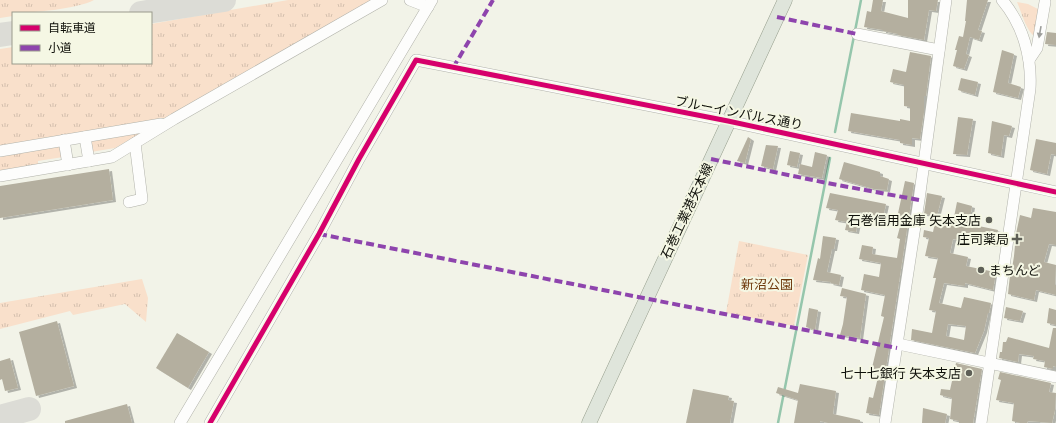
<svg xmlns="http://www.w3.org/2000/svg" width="1056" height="423" font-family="'Public Sans','Noto Sans JP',sans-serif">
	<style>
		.grass { fill: url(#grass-tufts) }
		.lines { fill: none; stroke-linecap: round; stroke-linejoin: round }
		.stream { stroke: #95c6ac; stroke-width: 2.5 }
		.taxiway { stroke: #dcdcd6; stroke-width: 24 }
		.building { fill: #b4af9f; fill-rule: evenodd; filter: url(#shadow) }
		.minor-casing { stroke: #b1b2aa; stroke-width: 12 }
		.major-casing { stroke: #979f8e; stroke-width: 15 }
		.minor { stroke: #fdfdfc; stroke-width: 11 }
		.major { stroke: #dfe5db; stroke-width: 14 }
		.quiet { stroke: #8e44ad; stroke-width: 4; stroke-dasharray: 8 4; stroke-linecap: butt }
		.cycleway-casing { stroke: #f5f7e4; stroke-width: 8 }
		.cycleway { stroke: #d6006c; stroke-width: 5 }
		.oneway { fill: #9d9e9b }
		.poi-dot { fill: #5e5f57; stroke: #f5f7e4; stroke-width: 1.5 }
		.labels { text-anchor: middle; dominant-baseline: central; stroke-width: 4; stroke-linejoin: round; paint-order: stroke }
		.street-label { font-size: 13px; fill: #0e0f09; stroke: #f5f7e4 }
		.poi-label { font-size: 13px; fill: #0e0f09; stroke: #f5f7e4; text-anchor: end }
		.park-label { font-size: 13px; fill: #6f3b0e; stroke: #f5f7e4 }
	</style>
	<defs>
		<pattern id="grass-tufts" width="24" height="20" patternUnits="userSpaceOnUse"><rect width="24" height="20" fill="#f9e0cb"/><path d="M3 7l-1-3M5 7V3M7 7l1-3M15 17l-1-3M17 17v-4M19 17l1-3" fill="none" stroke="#d4bfad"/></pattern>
		<filter id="shadow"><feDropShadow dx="3" dy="2" stdDeviation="0" flood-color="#0004"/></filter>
	</defs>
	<rect width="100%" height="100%" fill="#f2f3e8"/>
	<g class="grass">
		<path d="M0 0H94C77 9 32 13 13 13V16L0 18Z"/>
		<path d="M288 0H375L171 117 0 146V49L13 47V63H151V24Z"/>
		<path d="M1017 2 1028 4 1038 9 1037 38C1026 32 1022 13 1017 2Z"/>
		<path d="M149 129 115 148 91 152 89 140Z"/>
		<path d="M61 143 63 157 38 161V166L0 173V153Z"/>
		<path d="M739 241 808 255 794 326 726 313Z"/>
		<path d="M142 279 148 298 146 322 125 304 73 315 70 311 0 329V303Z"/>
	</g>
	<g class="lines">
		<g class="stream">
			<path d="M855 31 861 0"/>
			<path d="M835 132 854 36"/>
			<path d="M778 423 830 158"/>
		</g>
		<g class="taxiway">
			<path d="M141 13 224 0"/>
			<path d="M0 35 13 33"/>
			<path d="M0 417 29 409"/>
		</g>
	</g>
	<g class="building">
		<path d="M873 0H883L881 11 908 18V0H938L936 11 929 10 924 40 898 35V34L883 31V30L864 27 867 11 871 12Z"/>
		<path d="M967 0H988L978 30 982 31 979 40 970 37 966 54 969 55 964 69 953 66 957 50H955L959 36 963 37 966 21H965Z"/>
		<path d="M1047 32 1056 33V45L1045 44Z"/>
		<path d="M1002 50 1014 54 1008 83 1021 87 1018 98 993 92Z"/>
		<path d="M910 52 931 56 926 96H924V112L920 139 912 138V145L900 143V140L848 131 851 113 900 121V119L910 121V107L904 106V85L890 82 893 69 906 72Z"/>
		<path d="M961 78 978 82 975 95 958 90Z"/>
		<path d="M958 117 973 119 967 155 953 154Z"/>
		<path d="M992 121 1012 126 1009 136 1004 135 1001 156 988 153Z"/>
		<path d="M748 137 751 139 745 163 737 161Z"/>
		<path d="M1036 139 1056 143V155L1051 154 1047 174 1030 170Z"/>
		<path d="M766 145 778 146 773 169 761 166Z"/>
		<path d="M790 151 800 153 797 167 787 165Z"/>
		<path d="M815 152 827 155 822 178 798 174 800 164 812 167Z"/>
		<path d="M844 162 880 172V176L889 179 887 190 874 189 839 179Z"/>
		<path d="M109 169 113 200 0 218V186Z"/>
		<path d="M905 181 914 183 879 415 866 413 869 397 873 398 879 373 871 372 884 317 881 316 885 295 861 290 864 274 879 277 881 263 859 259 862 245 873 247 872 254 897 258 900 239 897 238 902 219 897 218Z"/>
		<path d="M830 193 886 204 883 218 860 212 856 232 845 230 847 222 835 220 838 210 826 208Z"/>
		<path d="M927 193 942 196 937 216 924 214Z"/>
		<path d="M957 202 972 206 969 224 998 230 995 245 964 239V241L953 239 950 253 968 257 966 266 990 271V265L997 266 993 290 965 283V286L944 283 939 303 961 308 964 297 991 303 989 313H988L984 331 975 353 911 340 912 329 932 333 936 311 929 310 936 278H933L938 258 925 256 929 238 923 237 924 230 933 232 936 218 953 222ZM948 324 966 326 964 340 946 336Z"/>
		<path d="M1033 208 1056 212V245L1049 244 1044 262 1056 265 1055 285H1056V295L1036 290 1034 300 1008 294 1010 275H1011L1014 256 1016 234 1020 215 1031 218Z"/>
		<path d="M823 236 836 238 834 249H832L827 272 841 275 839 285 830 283 831 282 813 280 818 258 820 259Z"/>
		<path d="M842 288 866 294 860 338 840 335 843 324 847 297 840 296Z"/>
		<path d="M1006 307 1023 311 1020 321 1004 318Z"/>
		<path d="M809 308 818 310 815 330 806 327Z"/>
		<path d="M1049 308 1056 310V325L1047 323Z"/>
		<path d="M57 321 74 386 36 396 19 332Z"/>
		<path d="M1053 328H1056V367L1053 366V369L1044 367 1045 361 1033 359 1034 356 1019 354 1018 362 999 358 1000 352H1002L1003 342H1006L1008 337 1049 348Z"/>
		<path d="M177 333 209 352 188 388 156 368Z"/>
		<path d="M10 358 18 388 5 391 2 379 0 380V361Z"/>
		<path d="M956 363 982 369 973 423H959V421L950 419 952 398 940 395 941 389 950 390Z"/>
		<path d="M1000 372 1051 383 1049 392 1056 393 1055 410 1052 423 1028 421 1027 423H1020L1012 421 1014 403 996 400 1001 380 998 379Z"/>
		<path d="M800 384 836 391 833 414 860 420V423H828L820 421V423H794L798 400 776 393 778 387 798 393Z"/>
		<path d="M693 389 729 396 728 400 734 401 730 423H686Z"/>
		<path d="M127 404 132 423H65V421Z"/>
		<path d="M923 408 947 414 945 423H922Z"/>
	</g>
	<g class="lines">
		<g class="minor-casing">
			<g id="minor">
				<path d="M410 0 428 7"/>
				<path d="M857 34 939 50"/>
				<path d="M1029 60 1037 48 1045 2"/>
				<path d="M85 137 89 161"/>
				<path d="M64 140 68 165"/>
				<path d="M0 151 161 124"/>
				<path d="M0 176 112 157 174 119 382 0"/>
				<path d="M129 202 142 199 135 143"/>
				<path d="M898 344 1056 377"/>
				<path d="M180 423 432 0"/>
				<path d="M210 423 319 234 359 159 416 60 728 121 1056 192"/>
				<path d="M885 423 919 200 946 0"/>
				<path d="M981 423 1030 89C1032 57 1023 25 1002 0"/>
			</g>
		</g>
		<g class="major-casing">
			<path id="major" d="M589 423 785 0"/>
		</g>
		<use href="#minor" class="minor"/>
		<use href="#major" class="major"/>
		<g class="quiet">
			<path d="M777 17 857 34"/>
			<path d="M453 68 493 0"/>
			<path d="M711 159 827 183 919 200"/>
			<path d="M319 234 897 348"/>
		</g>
		<g class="cycleway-casing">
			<path id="cycleway" d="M210 423 319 234 359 159 416 60 728 121 1056 192"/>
		</g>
		<use href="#cycleway" class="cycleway"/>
	</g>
	<defs><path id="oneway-solid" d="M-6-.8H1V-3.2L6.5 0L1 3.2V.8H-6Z"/></defs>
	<use class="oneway" href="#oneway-solid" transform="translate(1040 32) rotate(100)"/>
	<g class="poi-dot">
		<circle cx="989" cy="220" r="4"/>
		<path d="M1015 233h4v4h4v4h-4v4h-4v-4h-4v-4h4z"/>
		<circle cx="981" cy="270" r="4"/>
		<circle cx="969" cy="373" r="4"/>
	</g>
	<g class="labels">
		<g class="street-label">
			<text transform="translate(739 113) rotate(11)">ブルーインパルス通り</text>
			<text transform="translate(687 211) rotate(-65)">石巻工業港矢本線</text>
		</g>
		<g class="poi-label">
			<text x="981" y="220">石巻信用金庫 矢本支店</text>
			<text x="1009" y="239">庄司薬局</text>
			<text x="989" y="270" text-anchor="start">まちんど</text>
			<text x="961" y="373">七十七銀行 矢本支店</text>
		</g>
		<g class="park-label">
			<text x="767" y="284">新沼公園</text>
		</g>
	</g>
	<rect x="12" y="12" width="140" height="52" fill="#f5f7e4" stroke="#999a8c"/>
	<rect x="20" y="25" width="20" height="6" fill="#d6006c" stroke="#999a8c"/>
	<text x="48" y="32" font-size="12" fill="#0e0f09">自転車道</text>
	<rect x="20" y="45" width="20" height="6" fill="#8e44ad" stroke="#999a8c"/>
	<text x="48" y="52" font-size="12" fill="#0e0f09">小道</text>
</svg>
